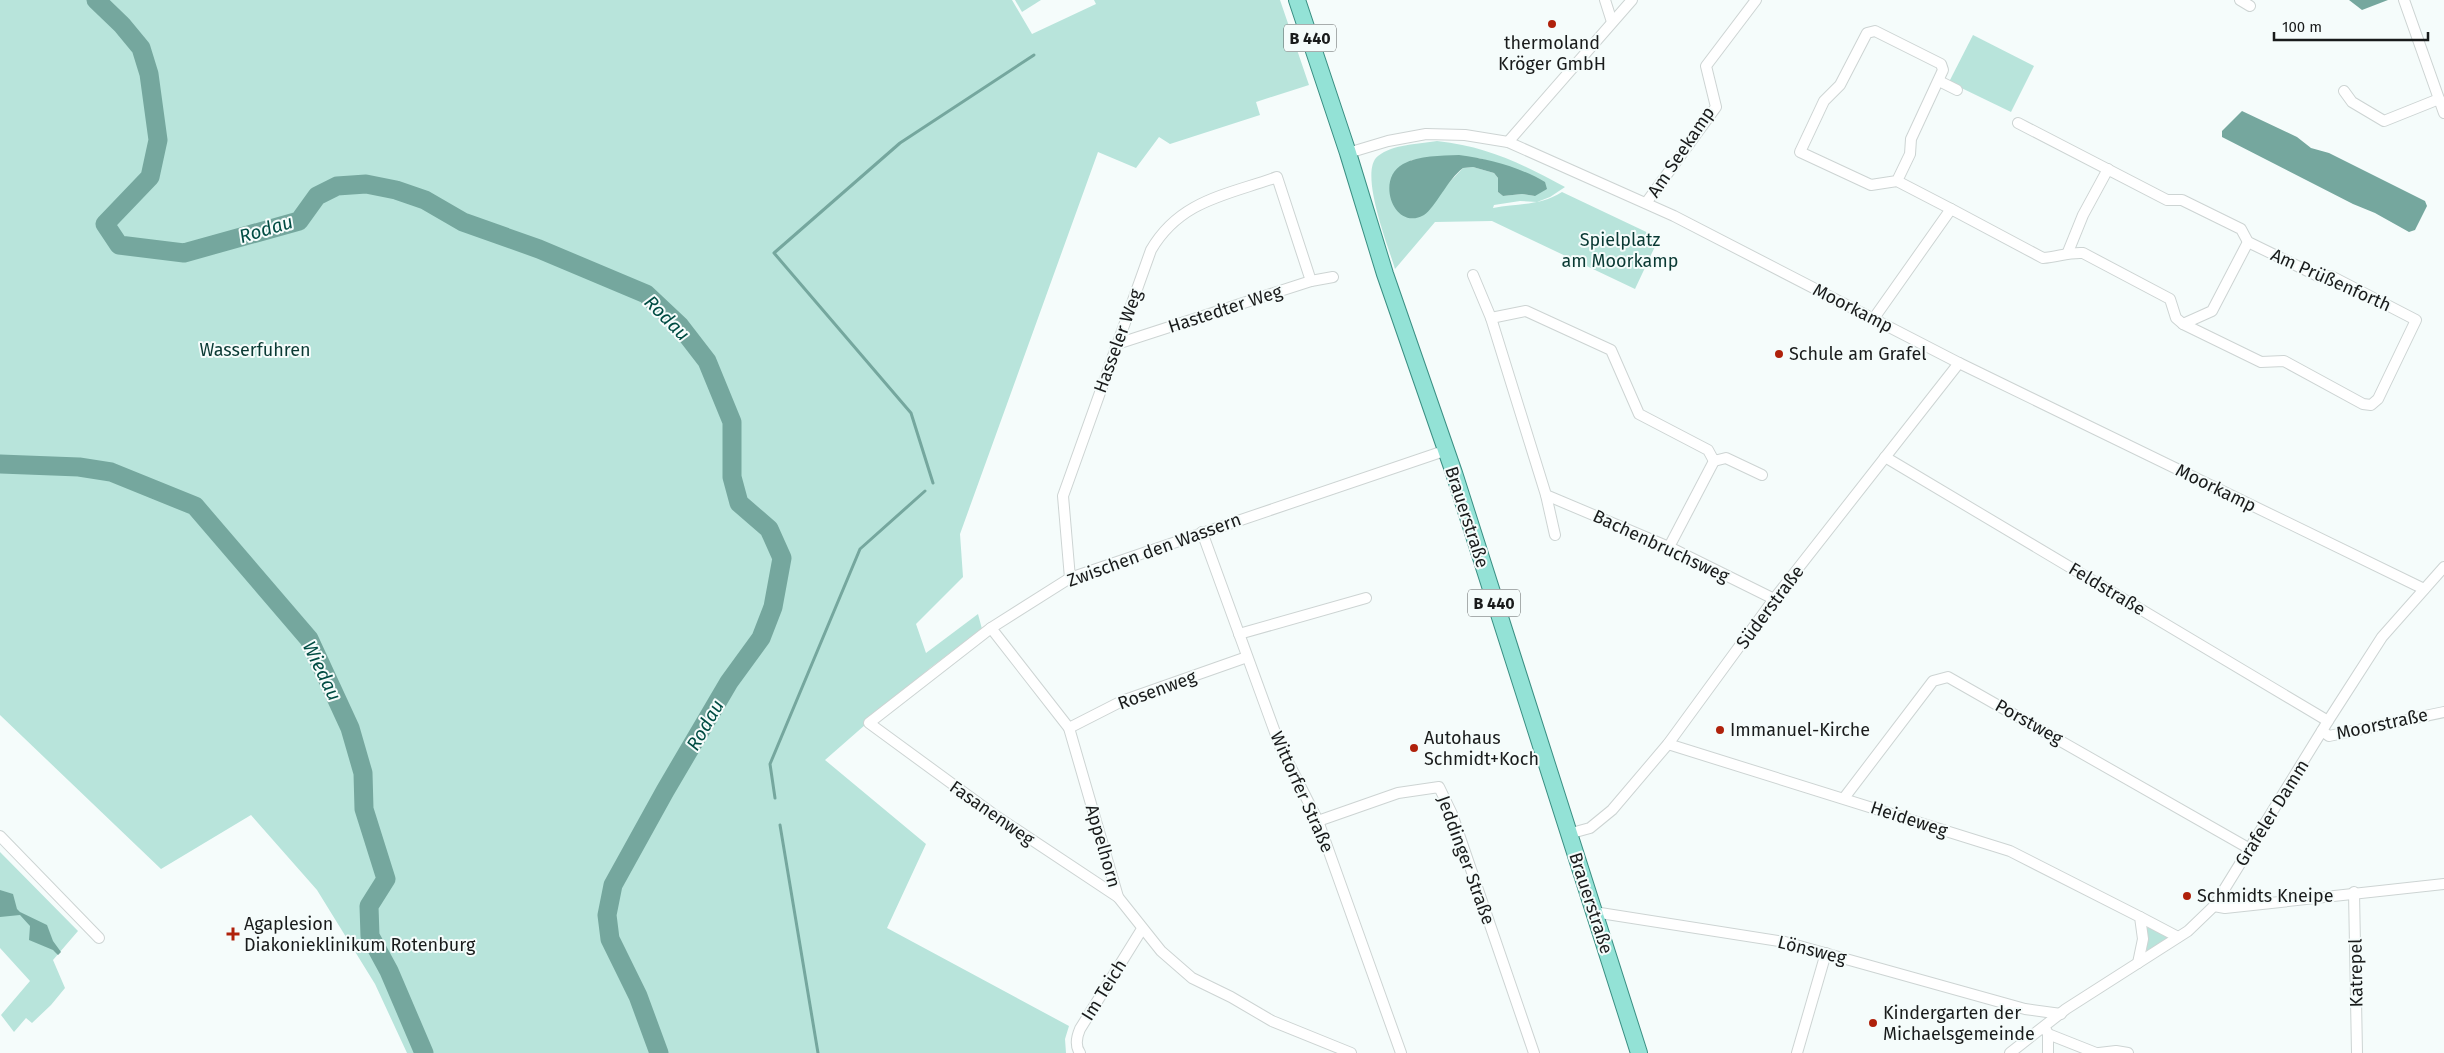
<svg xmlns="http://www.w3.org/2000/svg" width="2444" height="1053" font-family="'Fira Sans',sans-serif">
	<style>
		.green { fill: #b8e4db; fill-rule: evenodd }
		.water { fill: #75a79e }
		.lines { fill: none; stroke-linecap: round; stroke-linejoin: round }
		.stream { stroke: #75a79e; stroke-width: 3 }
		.river { stroke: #75a79e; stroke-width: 19 }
		.minor-casing { stroke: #cdd4d3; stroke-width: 12 }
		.primary-casing { stroke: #3a8f83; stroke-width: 18 }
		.minor { stroke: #fff; stroke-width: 10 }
		.primary { stroke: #93e2d6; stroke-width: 16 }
		.poi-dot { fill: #af210b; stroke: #f5fcfb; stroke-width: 2 }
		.labels { text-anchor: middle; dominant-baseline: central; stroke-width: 4; stroke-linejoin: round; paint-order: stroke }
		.shield { fill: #f5fcfb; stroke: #5b5e5e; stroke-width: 1 }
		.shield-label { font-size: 16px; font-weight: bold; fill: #191b1b }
		.poi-label { font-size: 18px; fill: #191b1b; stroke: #f5fcfb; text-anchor: start }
		.street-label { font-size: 18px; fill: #191b1b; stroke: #f5fcfb }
		.park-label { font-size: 18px; fill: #093933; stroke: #f5fcfb }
		.water-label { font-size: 19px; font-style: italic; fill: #004c43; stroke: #f5fcfb }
	</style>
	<rect width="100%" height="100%" fill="#f5fcfb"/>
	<g class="green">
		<path d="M0 0H1012L1032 34 1096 4 1094 0H1280L1309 85 1256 102 1260 115 1170 144 1159 137 1136 168 1098 152 960 534 963 577 916 624 926 653 978 614 982 629 930 668 825 760 926 844 887 928 1069 1026 1065 1039 1066 1053H407L375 984 317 890 251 815 161 869 0 715Z"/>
		<path d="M1015 0H1041L1022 12Z"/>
		<path d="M1973 35 2034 66 2011 112 1949 82Z"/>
		<path d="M1437 141C1489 147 1520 163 1565 187L1550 197 1537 202 1520 201 1494 205 1493 208C1519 203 1540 206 1562 192L1659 238 1635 289 1492 221 1435 222 1395 269C1389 248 1358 171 1378 156 1393 144 1419 144 1437 141ZM1479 158 1494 163 1535 196 1522 194 1503 196 1498 192V178L1494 173 1473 167 1463 168 1443 189 1430 209 1411 160Z"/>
		<path d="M0 852 78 931 53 960 65 988 51 1005 32 1023 26 1018 14 1032 1 1015 30 981 0 948Z"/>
		<path d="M2148 927 2170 937 2147 952 2146 929Z"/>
	</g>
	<g class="water">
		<path d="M2349 0H2388L2362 10Z"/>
		<path d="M2242 111 2297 137 2311 148 2329 153 2425 201 2427 206 2415 230 2409 232 2375 213 2353 204 2222 137V131Z"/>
		<path d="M1459 155C1490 159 1519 167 1545 182L1547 189 1535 196 1522 194 1503 196 1498 192V178L1494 173 1473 167 1463 168C1448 179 1435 208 1424 215 1394 232 1375 179 1403 164 1420 155 1440 156 1459 155Z"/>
		<path d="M0 890 13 894 17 909 20 912 47 925 53 941 61 952 58 955 53 950 29 940 30 926 20 915 0 917Z"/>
	</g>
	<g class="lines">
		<g class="stream">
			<path d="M933 483 911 413 774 253 900 143 1034 55"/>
			<path d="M775 798 770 764 860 549 925 491"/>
			<path d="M780 825 818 1053"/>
		</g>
		<g class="river">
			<path d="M96 0 122 25 141 48 149 74 158 140 150 177 105 224 119 245 184 253 299 221 317 196 337 186 366 184 396 190 425 200 463 222 539 249 646 294 680 326 707 361 732 422V477L739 503 769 529 782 558 773 607 761 638 729 682 665 791 613 885 607 915 610 939 638 996 659 1053"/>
			<path d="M0 464 79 467 111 472 195 506 309 639 350 728 363 773 364 809 386 879 369 906 370 936 389 971 424 1053"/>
		</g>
		<g class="minor-casing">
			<g id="minor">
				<path d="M1605 0 1612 22"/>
				<path d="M2240 0 2250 6"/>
				<path d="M2404 0 2444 113"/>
				<path d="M1939 81 1957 90"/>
				<path d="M2344 91 2352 102 2384 121 2439 99"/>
				<path d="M1508 142 1632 0"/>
				<path d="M1348 153 1388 141 1426 134 1465 135 1508 142 1674 216 1959 363 2424 589"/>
				<path d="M1897 181 1871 185 1800 152 1824 101 1840 85 1867 33 1875 31 1941 64 1943 70 1911 139 1910 154 1897 181 1951 209"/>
				<path d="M1646 203 1716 107 1706 66 1756 0"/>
				<path d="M2068 252 2083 215 2108 169"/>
				<path d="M1473 275 1491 318 1546 495 1669 547 1774 599"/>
				<path d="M1491 318 1526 311 1611 350 1639 414 1708 450 1714 461 1726 458 1762 475"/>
				<path d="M1874 318 1951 209 2043 258C2058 257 2068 252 2083 253L2170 299 2176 318 2183 324 2261 362 2284 361 2363 404 2371 405 2378 399 2416 320 2331 276 2320 277 2248 242 2241 229 2182 200H2167L2018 123"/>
				<path d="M2183 324 2212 311 2248 242"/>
				<path d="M1117 344 1311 281 1333 277"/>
				<path d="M1885 457 2328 721"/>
				<path d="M1546 495 1555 535"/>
				<path d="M1202 532 1280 746 1318 821 1401 1053"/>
				<path d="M1669 547 1714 461"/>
				<path d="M1070 578 1063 496 1151 250C1180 200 1227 195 1277 177L1311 281"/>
				<path d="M991 628 1069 728 1118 897 1161 951 1192 978 1231 997 1272 1021 1351 1053"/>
				<path d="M1239 634 1366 598"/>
				<path d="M1069 728 1122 701 1247 657"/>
				<path d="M2322 731 2329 736 2444 712"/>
				<path d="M1668 744 2010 851 2140 917 2143 939 2138 963"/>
				<path d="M1844 798 1933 681 1948 677 2250 849"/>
				<path d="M1318 821 1398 793 1439 787 1452 814 1534 1053"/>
				<path d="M1568 834 1590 828 1612 810 1668 744 1774 599 1959 363"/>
				<path d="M0 836 99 938"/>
				<path d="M2354 892 2357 1053"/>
				<path d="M1118 897 996 816 869 723 991 628 1070 578 1444 451"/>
				<path d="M2214 906 2225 908 2444 884"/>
				<path d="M1594 912 1785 942 2025 1009 2061 1014"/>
				<path d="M2140 917 2178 937"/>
				<path d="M2046 1030 2048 1034V1053"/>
				<path d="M2048 1034 2096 1053"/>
				<path d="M1080 1053C1075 1046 1077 1036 1080 1029L1142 929"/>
				<path d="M1797 1053 1826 953"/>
				<path d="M2010 1053 2066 1009 2188 931 2214 906 2328 721 2382 637 2444 567"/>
				<path d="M2099 1053 2116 1051 2128 1053"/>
			</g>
		</g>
		<g class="primary-casing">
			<path id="primary" d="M1297 0 1348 153 1385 274 1454 473 1639 1053"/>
		</g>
		<use href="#minor" class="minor"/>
		<use href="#primary" class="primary"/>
	</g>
	<g class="poi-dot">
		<circle cx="1552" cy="24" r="5"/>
		<circle cx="1779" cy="354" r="5"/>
		<circle cx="1720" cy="730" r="5"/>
		<circle cx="1414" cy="748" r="5"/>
		<circle cx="2187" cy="896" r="5"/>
		<path d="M230.5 926.5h5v5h5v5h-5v5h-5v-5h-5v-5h5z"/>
		<circle cx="1873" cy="1023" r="5"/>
	</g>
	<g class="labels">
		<g class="shield">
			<rect x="1284" y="24.5" width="52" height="27" rx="4"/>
			<rect x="1468" y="589.5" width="52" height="27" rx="4"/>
		</g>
		<g class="shield-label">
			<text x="1310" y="38">B 440</text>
			<text x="1494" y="603">B 440</text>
		</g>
		<g class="poi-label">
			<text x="1552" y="43" text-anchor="middle">thermoland<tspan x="1552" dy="21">Kröger GmbH</tspan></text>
			<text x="1789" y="354">Schule am Grafel</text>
			<text x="1730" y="730">Immanuel-Kirche</text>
			<text x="1424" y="738">Autohaus<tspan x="1424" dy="21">Schmidt+Koch</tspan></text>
			<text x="2197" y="896">Schmidts Kneipe</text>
			<text x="244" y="924">Agaplesion<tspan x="244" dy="21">Diakonieklinikum Rotenburg</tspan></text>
			<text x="1883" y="1013">Kindergarten der<tspan x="1883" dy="21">Michaelsgemeinde</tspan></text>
		</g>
		<g class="street-label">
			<text transform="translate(1681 152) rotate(-56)">Am Seekamp</text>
			<text transform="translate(2331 280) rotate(24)">Am Prüßenforth</text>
			<text transform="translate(1853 308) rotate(27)">Moorkamp</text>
			<text transform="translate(1225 309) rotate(-18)">Hastedter Weg</text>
			<text transform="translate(1118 341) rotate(-70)">Hasseler Weg</text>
			<text transform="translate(2216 488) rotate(26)">Moorkamp</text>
			<text transform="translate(1467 517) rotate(72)">Brauerstraße</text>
			<text transform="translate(1661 546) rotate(25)">Bachenbruchsweg</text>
			<text transform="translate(1154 550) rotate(-20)">Zwischen den Wassern</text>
			<text transform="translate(2107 589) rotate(31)">Feldstraße</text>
			<text transform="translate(1770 607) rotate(-53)">Süderstraße</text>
			<text transform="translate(1157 690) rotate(-20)">Rosenweg</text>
			<text transform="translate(2029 722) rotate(29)">Porstweg</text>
			<text transform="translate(2382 724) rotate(-12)">Moorstraße</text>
			<text transform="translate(1302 792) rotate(66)">Wittorfer Straße</text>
			<text transform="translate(992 813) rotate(35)">Fasanenweg</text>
			<text transform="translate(2272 813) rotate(-58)">Grafeler Damm</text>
			<text transform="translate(1909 819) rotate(18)">Heideweg</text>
			<text transform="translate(1103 846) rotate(74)">Appelhorn</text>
			<text transform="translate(1466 860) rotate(70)">Jeddinger Straße</text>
			<text transform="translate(1591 903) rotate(72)">Brauerstraße</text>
			<text transform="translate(1812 950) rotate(14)">Lönsweg</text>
			<text transform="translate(2356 973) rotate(-91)">Katrepel</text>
			<text transform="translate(1104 990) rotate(-58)">Im Teich</text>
		</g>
		<g class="park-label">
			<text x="1620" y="240">Spielplatz<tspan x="1620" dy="21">am Moorkamp</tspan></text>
			<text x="255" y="350">Wasserfuhren</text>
		</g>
		<g class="water-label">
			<text transform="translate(266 229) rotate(-17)">Rodau</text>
			<text transform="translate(667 318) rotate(45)">Rodau</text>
			<text transform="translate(322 671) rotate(64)">Wiedau</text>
			<text transform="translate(705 725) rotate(-60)">Rodau</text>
		</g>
	</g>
	<path d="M2274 32v8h154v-8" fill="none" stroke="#191b1b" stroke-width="2.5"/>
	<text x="2282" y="32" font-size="15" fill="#191b1b" stroke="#f5fcfb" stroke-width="4" paint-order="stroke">100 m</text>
</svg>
